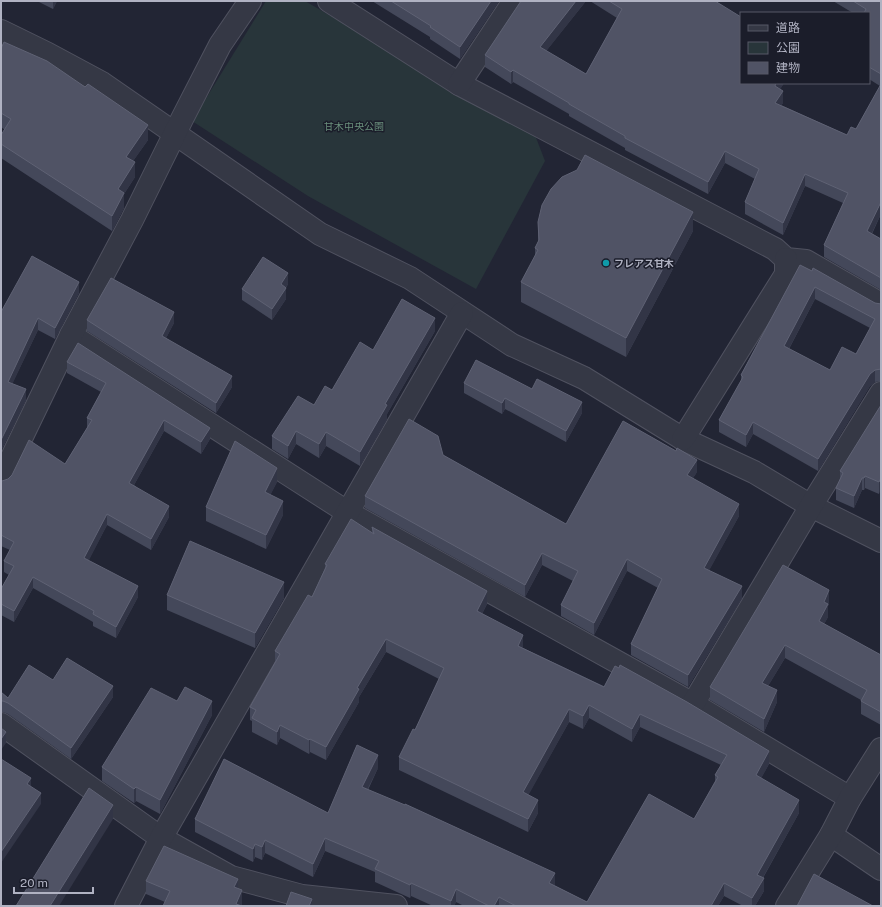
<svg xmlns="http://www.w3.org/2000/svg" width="882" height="907" font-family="'Public Sans','Noto Sans JP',sans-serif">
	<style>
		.green { fill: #28353a }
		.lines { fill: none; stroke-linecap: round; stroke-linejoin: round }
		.minor-casing { stroke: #505260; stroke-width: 24 }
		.minor { stroke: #353845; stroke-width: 22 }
		.wall { fill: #44485a; fill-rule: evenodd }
		.shaded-wall { fill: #323546 }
		.building { fill: #505365; stroke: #5f6274; fill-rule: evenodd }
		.culture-dot { fill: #0f9aa8; stroke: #1b1d2a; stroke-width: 1.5 }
		.labels { text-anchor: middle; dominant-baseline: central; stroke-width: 3; stroke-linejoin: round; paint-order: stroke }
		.park-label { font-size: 10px; fill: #6a8f7c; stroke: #1b1d2a }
		.poi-label { font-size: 10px; font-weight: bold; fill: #b0b2c2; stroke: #1b1d2a; text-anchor: start }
	</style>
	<rect width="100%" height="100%" fill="#222534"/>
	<path class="green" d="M266 1H305L535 135 545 161 476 289 308 196 192 121Z"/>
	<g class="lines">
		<g class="minor-casing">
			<g id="minor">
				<path d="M329 1 459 84 775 249 786 259 806 261 881 304"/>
				<path d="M1 31 48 54 102 83 320 234 410 278 512 345 584 378 683 439 754 472 811 506 881 541"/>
				<path d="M459 84 514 1"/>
				<path d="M71 335 347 512 693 704 850 798"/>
				<path d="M683 439 786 274V259"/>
				<path d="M1 480 71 335 132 220 182 119 220 45 250 1"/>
				<path d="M693 704 811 506 881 393"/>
				<path d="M1 724 161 838 231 877 302 896 396 906"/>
				<path d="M831 835 881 869"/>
				<path d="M126 906 161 838 462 313"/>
				<path d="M787 906 831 835 850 798 881 749"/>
			</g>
		</g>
		<use href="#minor" class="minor"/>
	</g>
	<g class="wall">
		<path d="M37 1H57L53 9Z"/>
		<path d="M372 1H499L460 59 430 39V37Z"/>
		<path d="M521 1H586L546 51 586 74 617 18 590 1H715L741 83H784L780 89 783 103 781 105 847 135 856 129 880 86 869 79V13H853L833 1H881V214L872 234 881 239V290L824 257V245L843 203 805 186 783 235 745 214V202L755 179 725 163 708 194 625 150V148L569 116V114L513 82 511 84 485 67V55Z"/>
		<path d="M1 49 148 140 133 161 135 177 124 194V208L112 231 1 158V135L5 130 1 127Z"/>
		<path d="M538 222 693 231 626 357 521 302V282L535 256V248L538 242Z"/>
		<path d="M800 265 875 303 881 304V381L875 382 870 386 818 471 753 434 746 447 719 432V420L741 381V375ZM815 299 870 328 856 354 830 370 789 349Z"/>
		<path d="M288 284 286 288V299L272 320 242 300V289Z"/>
		<path d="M79 293 55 339 38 330 12 384 26 400 1 451V312Z"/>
		<path d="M87 320 174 323 166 338 232 387 216 413 87 331Z"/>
		<path d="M435 331 387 414V419L360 466 326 446 319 458 296 444 288 459 272 449V436L314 405 332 390 373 350Z"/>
		<path d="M67 362 210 439 201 454 164 431 134 485 169 517 151 550 107 525 88 561 138 597 116 638 93 626V622L33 588 14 622 1 615V589L9 575 4 572V561L10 550 1 546V481H2L65 464 87 428V418L101 392 67 373Z"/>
		<path d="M464 383 532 389 582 413 566 442 505 409 502 414 464 393Z"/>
		<path d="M881 405 879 494 865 488 864 490H862L854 508 836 500V488L840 479V471Z"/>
		<path d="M443 455 566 524 697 472 693 478 739 516 709 570 742 598 688 687 631 655V644L658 588 627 571 594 635 561 616V605L573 581 542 565 525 597 365 508V496Z"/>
		<path d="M277 482 270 495 283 515 266 549 206 521V507Z"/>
		<path d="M372 527 487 604 482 614 523 648 769 764 761 778 799 813 763 878 764 891 755 906H743L724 896 718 906H464L456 902 454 906H433L411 896 410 898 375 882V872L325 851 313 877 265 853 262 860 255 857 253 862 195 832V819L328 813 378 768 368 790 587 902 694 819 715 781V775L721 765 640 727 632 742 589 718 583 729 569 722 528 795 538 813 528 832 399 770V757L415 730 439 679 386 652 359 697V702L326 760 310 752 309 754 280 738 277 745 252 732V721L250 720V707L275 663V651L312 597 325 568V564L372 533Z"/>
		<path d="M167 595 284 598 255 648 167 610Z"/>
		<path d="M829 603 828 606V617L824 624 881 655V725L861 714V700L785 658 768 686 777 702 764 732 710 700V687Z"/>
		<path d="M53 680 113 697 71 759 8 714 3 712H1V692L8 698Z"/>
		<path d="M177 701 212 715 160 814 136 801 134 803 102 781V767Z"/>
		<path d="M146 881 238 888 242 904 241 906 165 902 146 894Z"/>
	</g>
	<g class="shaded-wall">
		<path d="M53 1H57L53 9Z"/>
		<path d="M491 1H499L460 59V47Z"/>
		<path d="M576 1H586L540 59V47Z"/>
		<path d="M513 70V82L511 84V72Z"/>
		<path d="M776 83H784L775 98V86Z"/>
		<path d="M783 91V103L775 115V103Z"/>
		<path d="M148 125V140L126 171V157Z"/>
		<path d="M725 151V163L708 194V182Z"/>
		<path d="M135 162V177L124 194V208L112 231V216L118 189Z"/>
		<path d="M805 174V186L783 235V223Z"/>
		<path d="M881 202V214L867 243V231Z"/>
		<path d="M693 212V231L626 357V338Z"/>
		<path d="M288 273V284L281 295V284Z"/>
		<path d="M79 282V293L55 339V328Z"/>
		<path d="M815 287V299L784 358V346Z"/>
		<path d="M286 288V299L272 320V309Z"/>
		<path d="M174 312V323L162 346V336Z"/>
		<path d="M38 318V330L8 393V382Z"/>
		<path d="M435 318V331L387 414V419L360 466V452L385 404Z"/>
		<path d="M875 370V382L870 386 818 471V459L870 374Z"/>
		<path d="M232 376V387L216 413V403Z"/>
		<path d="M26 389V400L1 451V440Z"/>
		<path d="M505 398V409L502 414V403Z"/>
		<path d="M582 402V413L566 442V431Z"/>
		<path d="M164 420V431L129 494V483Z"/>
		<path d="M753 422V434L746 447V435Z"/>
		<path d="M210 428V439L201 454V442Z"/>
		<path d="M296 431V444L288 459V446Z"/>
		<path d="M326 432V446L319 458V444Z"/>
		<path d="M697 460V472L687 487V475Z"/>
		<path d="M277 468V482L265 506V492Z"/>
		<path d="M865 476V488L864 490V478Z"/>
		<path d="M862 478V490L854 508V496Z"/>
		<path d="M881 478V490L879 494V482Z"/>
		<path d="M283 501V515L266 549V535Z"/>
		<path d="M739 504V516L704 580V568Z"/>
		<path d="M169 506V517L151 550V539Z"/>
		<path d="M107 514V525L84 570V558Z"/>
		<path d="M542 553V565L525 597V585Z"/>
		<path d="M627 559V571L594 635V623Z"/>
		<path d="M33 577V588L14 622V611Z"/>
		<path d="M284 582V598L255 648V633Z"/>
		<path d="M138 586V597L116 638V627Z"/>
		<path d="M742 586V598L688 687V675Z"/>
		<path d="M829 590V603L828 606V617L819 634V621L824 602Z"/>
		<path d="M487 591V604L477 624V611Z"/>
		<path d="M523 635V648L518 646Z"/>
		<path d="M386 639V652L359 697V702L326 760V747L357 688Z"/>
		<path d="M785 645V658L762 696V683Z"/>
		<path d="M113 686V697L71 759V748Z"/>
		<path d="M777 690V702L764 732V719Z"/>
		<path d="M212 701V715L160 814V800Z"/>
		<path d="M589 705V718L583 729V716Z"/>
		<path d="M569 709V722L523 805V792Z"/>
		<path d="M640 714V727L632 742V729Z"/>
		<path d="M280 725V738L277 745V732Z"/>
		<path d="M6 732V743L1 750V739Z"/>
		<path d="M310 739V752L309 754V740Z"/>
		<path d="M769 751V764L756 788V775Z"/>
		<path d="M378 755V768L362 800V787Z"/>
		<path d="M31 778V790L27 784Z"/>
		<path d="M136 787V801L134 803V789Z"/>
		<path d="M41 793V804L1 863V852Z"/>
		<path d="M538 800V813L528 832V819Z"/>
		<path d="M799 800V813L757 888V875Z"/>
		<path d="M113 805V819L59 906H50Z"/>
		<path d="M325 838V851L313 877V864Z"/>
		<path d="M265 840V853L262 860V847Z"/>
		<path d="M255 844V857L253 862V849Z"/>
		<path d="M555 873V886L549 883Z"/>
		<path d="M764 878V891L755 906H752V898Z"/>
		<path d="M238 879V893L234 887Z"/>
		<path d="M411 883V896L410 898V885Z"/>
		<path d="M724 883V896L718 906H711Z"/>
		<path d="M456 889V902L454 906H451V901Z"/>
		<path d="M242 890V904L241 906 236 904Z"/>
		<path d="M499 897V906H494Z"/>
		<path d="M312 899V906H309Z"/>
	</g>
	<g class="building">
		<path d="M391 1H491L460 47 430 27 431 26Z"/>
		<path d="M521 1H576L540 47 586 74 622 9 609 1H715L741 17V83H776L775 86 783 91 775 103 847 135 851 127 856 129 881 84V202L867 231 881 239V278L824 245 848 193 805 174 783 223 745 202 759 169 725 151 708 182 625 138V136L569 104V103L513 70 511 72 485 55Z"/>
		<path d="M853 1H881V74L869 67V13H864L866 9Z"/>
		<path d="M4 42 47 61 85 87 88 84 148 125 126 157 135 162 118 189 124 193 112 216 1 144V135L11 119 1 113V49Z"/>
		<path d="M585 155 693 212 626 338 521 282 538 250 535 248 539 240 538 222 542 205 551 189 562 177 577 170Z"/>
		<path d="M32 256 79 282 55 328 38 318 8 382 26 389 1 440V312Z"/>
		<path d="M263 257 288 273 281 284 286 288 272 309 242 289Z"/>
		<path d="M800 265 812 271 813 268 875 303 881 304V369L875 370 870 374 818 459 753 422 746 435 719 420 743 377 741 375ZM815 287 875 319 856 354 842 347 830 370 784 346Z"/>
		<path d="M111 278 174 312 162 336 232 376 216 403 87 320Z"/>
		<path d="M402 299 435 318 385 404 387 405 360 452 326 432 319 444 296 431 288 446 272 436 298 396 314 405 325 386 332 390 360 342 373 350Z"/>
		<path d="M78 343 210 428 201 442 164 420 129 483 169 506 151 539 107 514 84 558 138 586 116 627 93 614 94 611 33 577 14 611 1 604V589L14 566 4 561 14 542 1 535V481H2L8 479 12 475 29 440 65 464 92 420 87 418 106 383 67 362Z"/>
		<path d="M476 360 532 389 537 379 582 402 566 431 505 398 502 403 464 383Z"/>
		<path d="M881 405V478L879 482 865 476 864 478H862L854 496 836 488 843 473 840 471Z"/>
		<path d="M409 419 438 436 443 455 566 524 623 421 676 451 677 448 697 460 687 475 739 504 704 568 742 586 688 675 631 644 662 579 627 559 594 623 561 605 578 571 542 553 525 585 365 496Z"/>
		<path d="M235 441 277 468 265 492 283 501 266 535 206 507Z"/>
		<path d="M351 519 374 534 372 527 487 591 477 611 523 635 518 646 604 687 615 666 619 668 620 665 687 702 769 751 756 775 799 800 757 875 764 878 752 898 724 883 711 906H516L499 897 494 906H489L456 889 451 901 411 883 410 885 375 869 379 861 325 838 313 864 265 840 262 847 255 844 253 849 195 819 224 759 328 813 357 745 378 755 362 787 405 805V804L555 873 549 883 587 902 649 794 694 819 718 777 715 775 727 755 640 714 632 729 589 705 583 716 569 709 523 792 538 800 528 819 399 757 413 729 415 730 444 668 386 639 357 688 359 689 326 747 310 739 309 740 280 725 277 732 252 718 256 710 250 707 280 654 275 651 308 595 312 597 327 565 325 564Z"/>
		<path d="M190 541 284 582 255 633 167 595Z"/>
		<path d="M783 565 829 590 824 602 828 604 819 621 881 655V712L861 701 867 690 785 645 762 683 777 690 764 719 710 687Z"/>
		<path d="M67 658 113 686 71 748 8 703 3 701H1V692L8 698 29 665 53 680Z"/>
		<path d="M185 687 212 701 160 800 136 787 134 789 102 767 151 688 177 701Z"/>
		<path d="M1 728 6 732 1 739Z"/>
		<path d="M1 759 31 778 27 784 41 793 1 852Z"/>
		<path d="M89 788 113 805 50 906H16Z"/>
		<path d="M164 846 238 879 234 887 242 890 236 904 242 906H163L170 891 146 881Z"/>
		<path d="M814 874 873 906H797Z"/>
		<path d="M291 892 312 899 309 906H286Z"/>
	</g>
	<circle class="culture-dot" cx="606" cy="263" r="4"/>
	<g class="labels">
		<g class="park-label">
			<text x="354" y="126">甘木中央公園</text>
		</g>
		<g class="poi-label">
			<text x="614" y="263">フレアス甘木</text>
		</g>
	</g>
	<rect width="882" height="907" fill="none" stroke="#b0b2c2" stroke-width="4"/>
	<rect x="740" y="12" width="130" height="72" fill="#1b1d2a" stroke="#575967"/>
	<rect x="748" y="25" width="20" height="6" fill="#353845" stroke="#575967"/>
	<text x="776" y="32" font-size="12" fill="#b0b2c2">道路</text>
	<rect x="748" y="42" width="20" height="12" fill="#28353a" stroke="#575967"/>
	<text x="776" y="52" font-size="12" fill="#b0b2c2">公園</text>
	<rect x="748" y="62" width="20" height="12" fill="#505365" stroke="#575967"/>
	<text x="776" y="72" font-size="12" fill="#b0b2c2">建物</text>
	<path d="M14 887v6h79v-6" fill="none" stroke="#b0b2c2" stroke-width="2"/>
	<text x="20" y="887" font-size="12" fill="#b0b2c2" stroke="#1b1d2a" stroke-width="3" paint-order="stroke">20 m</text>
</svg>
